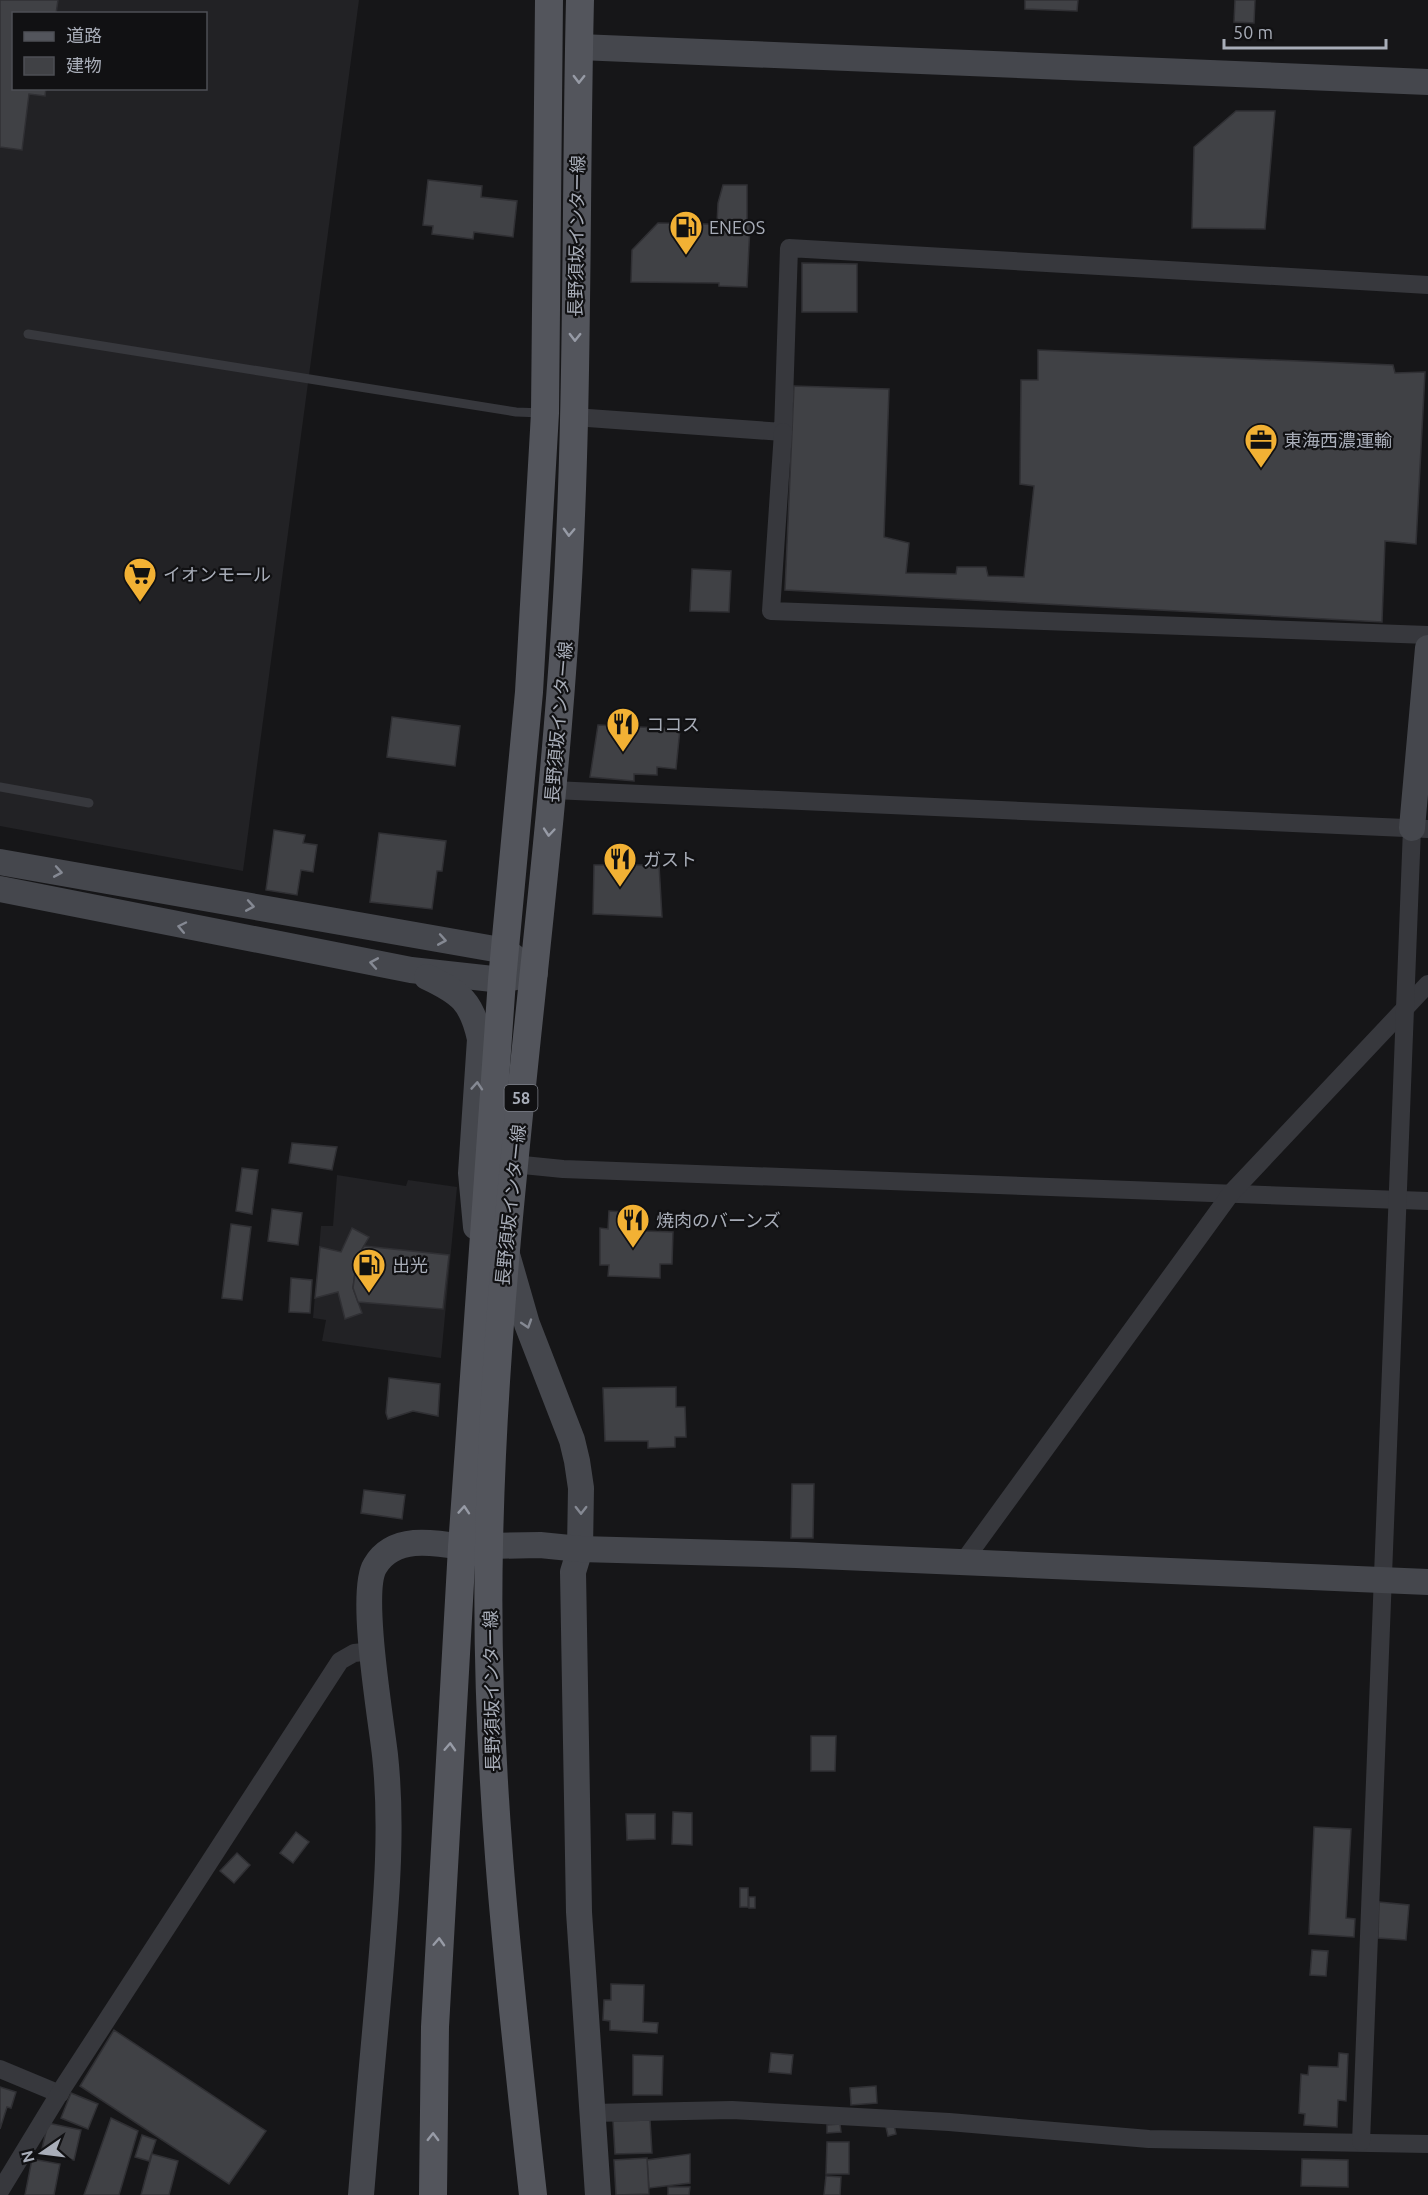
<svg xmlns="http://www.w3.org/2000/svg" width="1428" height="2195" font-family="Ubuntu,'Noto Sans JP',sans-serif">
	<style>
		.built { fill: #222225; fill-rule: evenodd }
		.building { fill: #404145; stroke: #303034; stroke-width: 1.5 }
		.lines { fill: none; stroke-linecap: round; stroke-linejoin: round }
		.lane { stroke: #37383d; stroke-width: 9 }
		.street { stroke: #37383d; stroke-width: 18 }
		.secondary { stroke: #45474d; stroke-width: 26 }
		.primary { stroke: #53555c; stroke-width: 28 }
		.oneway { stroke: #979ba6 }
		.oneway2 { stroke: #858993 }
		.labels { text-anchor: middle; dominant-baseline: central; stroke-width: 4.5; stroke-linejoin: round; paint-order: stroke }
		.shield { fill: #111113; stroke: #7b7e86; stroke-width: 1.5 }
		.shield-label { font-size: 16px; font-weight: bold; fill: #a8adb8 }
		.poi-label { font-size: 18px; fill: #a8adb8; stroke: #111113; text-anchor: start }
		.street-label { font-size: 18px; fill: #a8adb8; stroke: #111113 }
	</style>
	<rect width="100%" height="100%" fill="#161618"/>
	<g class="built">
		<path d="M0 0H359L243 871 0 826ZM14 14H206V88H14Z"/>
		<path d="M337 1175 406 1186 408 1180 457 1187 441 1358 322 1341 326 1320 313 1318 321 1226H333Z"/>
	</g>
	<g class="building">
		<path d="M0 0H58L56 14H14V88H46L45 96 29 94 22 150 0 147Z"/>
		<path d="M1025 0H1078L1077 11 1025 9Z"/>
		<path d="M1235 0H1255L1254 23 1234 22Z"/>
		<path d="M1236 111H1275L1265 229 1192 228 1194 147Z"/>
		<path d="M428 180 482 186 481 197 517 201 513 237 474 232 473 239 432 234 433 226 423 225Z"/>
		<path d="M723 185H747V224H717L718 203Z"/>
		<path d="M658 223 750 225 747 287 719 286V283L631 282 632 250Z"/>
		<path d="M802 263 857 264V312H802Z"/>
		<path d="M1038 350 1393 365 1395 373 1425 372 1416 544 1385 541 1382 622 785 590 794 386 889 389 884 537 909 543 906 573 956 574 957 567H986L988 576 1024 577 1034 486 1020 484 1021 380H1038Z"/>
		<path d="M692 569 731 571 729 612 690 611Z"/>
		<path d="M392 717 460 726 455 766 387 757Z"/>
		<path d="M598 725 680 729 676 769 657 767V775L634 774V781L590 777Z"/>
		<path d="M274 830 305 835 303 843 317 845 313 872 301 870 297 895 266 890Z"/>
		<path d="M379 833 446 841 442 871H437L432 909 370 902Z"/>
		<path d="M594 865H659L662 917 593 914Z"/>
		<path d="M292 1143 337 1147 332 1170 289 1163Z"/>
		<path d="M242 1168 258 1170 252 1214 236 1211Z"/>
		<path d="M272 1209 302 1213 298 1245 268 1241Z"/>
		<path d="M609 1211 646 1213 645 1231 673 1232 672 1264H660V1278L608 1276 609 1265H600V1228L608 1229Z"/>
		<path d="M231 1224 251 1227 242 1300 222 1298Z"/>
		<path d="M352 1228 369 1237 357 1258 353 1288 362 1313 345 1319 338 1292 315 1298 320 1247 341 1252Z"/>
		<path d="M364 1246 449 1255 443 1309 358 1302 353 1288 357 1258Z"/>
		<path d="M291 1278 312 1280 310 1313 289 1312Z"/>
		<path d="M389 1378 440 1384 438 1416 413 1411 388 1419 386 1413Z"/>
		<path d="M676 1387V1407H685L686 1437H675V1447L648 1448V1441H605L603 1388Z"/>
		<path d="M792 1484H814L813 1538H791Z"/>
		<path d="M364 1490 405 1495 402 1519 361 1513Z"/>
		<path d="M811 1736H836L835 1771H811Z"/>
		<path d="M673 1812 692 1813V1845L672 1844Z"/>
		<path d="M626 1814H655V1839L627 1840Z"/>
		<path d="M1314 1827 1351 1829 1346 1918 1355 1919 1354 1937 1309 1934Z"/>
		<path d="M296 1832 309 1842 293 1863 280 1853Z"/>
		<path d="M237 1853 250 1865 234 1883 220 1871Z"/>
		<rect x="740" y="1888" width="8" height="19"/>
		<rect x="749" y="1897" width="6" height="11"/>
		<path d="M1379 1902 1409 1905 1406 1940 1378 1938Z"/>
		<path d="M1312 1950 1328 1951 1326 1976 1310 1975Z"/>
		<path d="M611 1984 644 1985 643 2022 658 2023 657 2033 610 2030V2021L603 2020 604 2000H611Z"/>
		<path d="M114 2030 266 2131 229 2184 80 2086Z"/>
		<path d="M771 2053 793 2055 791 2074 769 2072Z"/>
		<path d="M1339 2053 1348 2054 1346 2101 1338 2100 1337 2127 1304 2125 1305 2114 1299 2113 1301 2074 1308 2075 1309 2066 1338 2067Z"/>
		<path d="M633 2055 663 2056 662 2095H633Z"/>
		<path d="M876 2086 877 2103 851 2105 850 2088Z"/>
		<path d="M0 2087 16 2092 11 2108 7 2107 0 2129Z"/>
		<path d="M71 2093 98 2104 88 2129 61 2118Z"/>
		<path d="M111 2118 138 2131 119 2195H84Z"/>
		<path d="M650 2120 652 2153 615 2154 613 2121Z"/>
		<path d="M48 2123 81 2130 74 2160 41 2153Z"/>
		<path d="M840 2124 841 2132 827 2133V2125Z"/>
		<path d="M894 2125 896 2134 888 2136 886 2127Z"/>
		<path d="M142 2135 156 2140 149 2161 135 2157Z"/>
		<path d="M827 2142H849V2174H826Z"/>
		<path d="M152 2154 178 2161 169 2195H141Z"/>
		<path d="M690 2154V2183L649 2188 647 2160Z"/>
		<path d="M647 2158 649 2194 616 2195 614 2160Z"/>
		<path d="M32 2159 60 2164 54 2195H25Z"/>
		<path d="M1302 2159 1348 2160V2187L1301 2186Z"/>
		<path d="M826 2176 841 2177 840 2195H824Z"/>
		<path d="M668 2187H690L689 2195H668Z"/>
	</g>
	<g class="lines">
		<g class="lane">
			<path d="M28 334 516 412 543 413"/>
			<path d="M0 787 89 803"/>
		</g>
		<g class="street">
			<path d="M574 417 783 432 789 248 1428 285"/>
			<path d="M783 432 771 611 1428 635"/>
			<path d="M553 790 1428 829"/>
			<path d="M513 1164 563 1169 1428 1201"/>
			<path d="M963 1562 1232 1192 1428 984"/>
			<path d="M0 2069 60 2094"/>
			<path d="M592 2113 732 2110 949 2122 1149 2139 1428 2144"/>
			<path d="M1361 2142 1412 828"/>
			<path d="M0 2191 64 2086 340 1661 354 1653 373 1651"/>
		</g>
		<g class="secondary">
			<path d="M579 47 1428 82"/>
			<path d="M1412 828 1428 648"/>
			<path d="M0 862 506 951 535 973"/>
			<path d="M0 889 411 970 502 980 520 976"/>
			<path d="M427 977C461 993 472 1002 480 1039L471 1173 476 1227"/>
			<path d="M508 1258 527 1324 572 1440 577 1461 581 1488 580 1549 573 1572 579 1912 598 2195"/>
			<path d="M489 1546 540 1545 580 1549 796 1555 1428 1582"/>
			<path d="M361 2195C367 2122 373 2050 380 1977 386 1904 393 1829 385 1755 381 1719 359 1592 375 1566 393 1535 433 1542 462 1547"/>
		</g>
		<g class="primary">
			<path d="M433 2195 435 2027 462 1547 502 980 529 692 545 413 549 0"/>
			<path d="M533 2195C509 1979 484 1763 489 1545 495 1238 545 936 565 630 579 421 575 210 580 0"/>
		</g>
	</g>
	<defs><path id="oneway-chevron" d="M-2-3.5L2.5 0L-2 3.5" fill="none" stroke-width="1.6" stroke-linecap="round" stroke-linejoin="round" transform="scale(1.5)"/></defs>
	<g class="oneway">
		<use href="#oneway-chevron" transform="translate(579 79) rotate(91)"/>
		<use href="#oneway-chevron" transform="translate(575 337) rotate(91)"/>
		<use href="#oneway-chevron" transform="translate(569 532) rotate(92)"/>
		<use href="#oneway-chevron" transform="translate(549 832) rotate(95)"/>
		<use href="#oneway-chevron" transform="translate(464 1510) rotate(-86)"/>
		<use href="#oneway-chevron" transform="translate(450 1747) rotate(-87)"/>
		<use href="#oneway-chevron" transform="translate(439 1942) rotate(-87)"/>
		<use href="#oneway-chevron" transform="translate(433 2137) rotate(-89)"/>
	</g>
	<g class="oneway2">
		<use href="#oneway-chevron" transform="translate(58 872) rotate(10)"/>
		<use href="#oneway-chevron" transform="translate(250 906) rotate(10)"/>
		<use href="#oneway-chevron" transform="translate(182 927) rotate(-168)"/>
		<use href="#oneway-chevron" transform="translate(442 940) rotate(10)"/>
		<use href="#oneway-chevron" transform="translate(374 963) rotate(-170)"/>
		<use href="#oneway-chevron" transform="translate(477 1086) rotate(-86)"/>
		<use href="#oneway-chevron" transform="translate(527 1324) rotate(72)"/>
		<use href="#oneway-chevron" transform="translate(581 1510) rotate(90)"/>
	</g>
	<defs>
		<g id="fuel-pin" transform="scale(1.725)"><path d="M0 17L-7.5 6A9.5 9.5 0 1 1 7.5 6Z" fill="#f2b134" stroke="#111113"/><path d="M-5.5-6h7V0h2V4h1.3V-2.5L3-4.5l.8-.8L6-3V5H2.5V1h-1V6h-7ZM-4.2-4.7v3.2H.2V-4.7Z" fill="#111"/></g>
		<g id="office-pin" transform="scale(1.725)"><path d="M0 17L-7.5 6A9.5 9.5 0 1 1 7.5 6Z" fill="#f2b134" stroke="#111113"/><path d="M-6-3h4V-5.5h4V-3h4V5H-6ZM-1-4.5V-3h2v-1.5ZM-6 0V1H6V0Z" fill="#111"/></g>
		<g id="supermarket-pin" transform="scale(1.725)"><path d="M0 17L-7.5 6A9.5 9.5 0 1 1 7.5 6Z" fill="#f2b134" stroke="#111113"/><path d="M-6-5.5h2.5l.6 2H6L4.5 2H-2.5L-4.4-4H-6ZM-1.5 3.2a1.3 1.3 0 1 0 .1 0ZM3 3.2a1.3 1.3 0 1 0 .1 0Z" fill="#111"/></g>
		<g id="restaurant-pin" transform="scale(1.725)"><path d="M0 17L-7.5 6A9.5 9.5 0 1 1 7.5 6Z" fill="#f2b134" stroke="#111113"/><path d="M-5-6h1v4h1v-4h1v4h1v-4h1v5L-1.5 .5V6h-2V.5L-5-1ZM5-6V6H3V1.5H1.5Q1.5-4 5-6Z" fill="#111"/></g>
	</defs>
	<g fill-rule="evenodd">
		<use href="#fuel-pin" x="686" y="227"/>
		<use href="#office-pin" x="1261" y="440"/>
		<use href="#supermarket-pin" x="140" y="574"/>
		<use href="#restaurant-pin" x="623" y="724"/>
		<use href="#restaurant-pin" x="620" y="859"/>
		<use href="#restaurant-pin" x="633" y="1220"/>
		<use href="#fuel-pin" x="369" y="1265"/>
	</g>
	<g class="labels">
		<rect class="shield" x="504.5" y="1085" width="33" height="26" rx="4.5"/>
		<g class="shield-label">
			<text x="521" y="1098">58</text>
		</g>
		<g class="poi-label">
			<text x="709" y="227">ENEOS</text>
			<text x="1284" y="440">東海西濃運輸</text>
			<text x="163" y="574">イオンモール</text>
			<text x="646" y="724">ココス</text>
			<text x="643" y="859">ガスト</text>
			<text x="656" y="1220">焼肉のバーンズ</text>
			<text x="392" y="1265">出光</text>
		</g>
		<g class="street-label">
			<text transform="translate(576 236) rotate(-89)">長野須坂インター線</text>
			<text transform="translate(558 722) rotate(-85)">長野須坂インター線</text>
			<text transform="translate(510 1205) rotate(-84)">長野須坂インター線</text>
			<text transform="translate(491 1691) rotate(-91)">長野須坂インター線</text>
		</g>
	</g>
	<rect x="12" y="12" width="195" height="78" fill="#111113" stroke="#4d4f55" stroke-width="1.5"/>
	<rect x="24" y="32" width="30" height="9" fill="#53555c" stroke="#4d4f55" stroke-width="1.5"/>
	<text x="66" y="42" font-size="18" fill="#a8adb8">道路</text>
	<rect x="24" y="57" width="30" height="18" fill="#404145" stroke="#4d4f55" stroke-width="1.5"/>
	<text x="66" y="72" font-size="18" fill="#a8adb8">建物</text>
	<g transform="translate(42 2153) rotate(256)" stroke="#111113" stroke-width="4.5" paint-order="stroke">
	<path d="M0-4.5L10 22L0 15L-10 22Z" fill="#a8adb8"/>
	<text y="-9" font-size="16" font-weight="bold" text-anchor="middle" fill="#a8adb8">N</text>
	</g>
	<path d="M1224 39v9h162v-9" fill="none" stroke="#a8adb8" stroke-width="3"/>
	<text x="1233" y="39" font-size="18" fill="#a8adb8" stroke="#111113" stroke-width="4.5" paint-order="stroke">50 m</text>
</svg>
